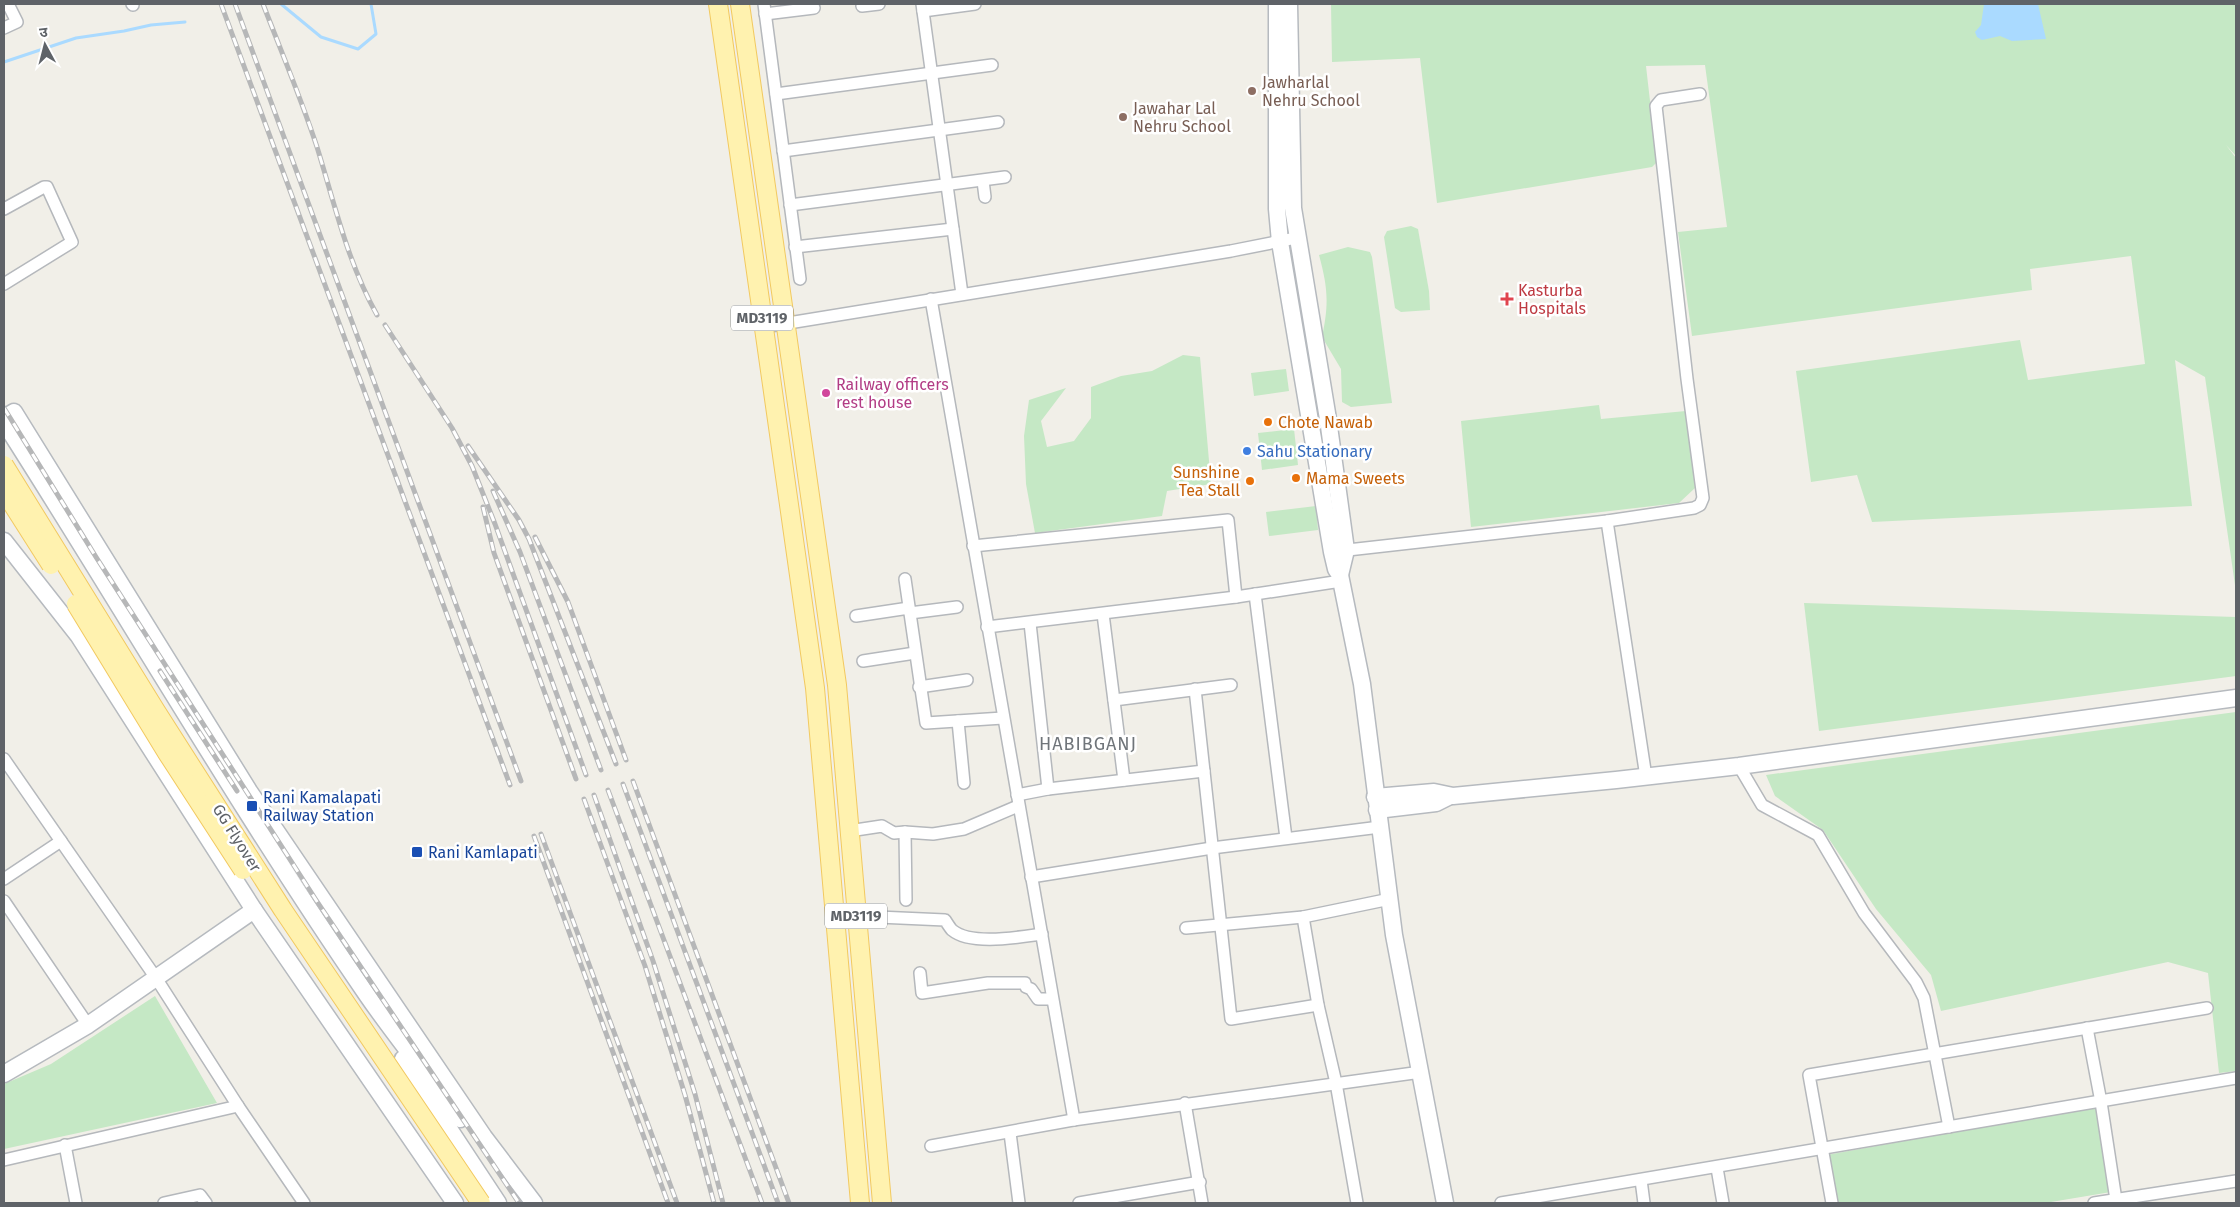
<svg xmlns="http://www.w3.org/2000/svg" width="2240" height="1207" font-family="'Fira Sans','Noto Sans Devanagari',sans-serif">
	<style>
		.green { fill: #c5e8c5 }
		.water { fill: #aadaff }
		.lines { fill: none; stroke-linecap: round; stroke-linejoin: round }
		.stream { stroke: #aadaff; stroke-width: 3 }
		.street-casing { stroke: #b5b8bc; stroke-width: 14 }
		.secondary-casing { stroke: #b6babf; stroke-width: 19 }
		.primary-casing { stroke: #f2c960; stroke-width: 20 }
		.street { stroke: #fff; stroke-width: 11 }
		.secondary { stroke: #fff; stroke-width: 16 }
		.primary { stroke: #fff2af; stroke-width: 18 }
		.rail-casing { stroke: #b6b7b8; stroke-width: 5 }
		.rail { stroke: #fff; stroke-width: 3; stroke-dasharray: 9; stroke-linecap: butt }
		.primary-bridge-casing { stroke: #f2c960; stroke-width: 20; stroke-linecap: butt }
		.primary-bridge { stroke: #fff2af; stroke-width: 18 }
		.education-dot { fill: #8d6e63; stroke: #fff; stroke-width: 2 }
		.health-dot { fill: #e0444e; stroke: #fff; stroke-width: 2 }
		.hotel-dot { fill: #d1479c; stroke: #fff; stroke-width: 2 }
		.food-dot { fill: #e8710a; stroke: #fff; stroke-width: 2 }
		.shop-dot { fill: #3f7fe0; stroke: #fff; stroke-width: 2 }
		.transit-dot { fill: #1a4fb4; stroke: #fff; stroke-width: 2 }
		.labels { text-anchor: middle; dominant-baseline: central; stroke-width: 5; stroke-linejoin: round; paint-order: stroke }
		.shield { fill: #fff; stroke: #8f9295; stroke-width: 1 }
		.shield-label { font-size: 15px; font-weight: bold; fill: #5f6368 }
		.education-label { font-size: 16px; fill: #785e54; stroke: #fff; text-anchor: start }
		.health-label { font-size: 16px; fill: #be3a42; stroke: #fff; text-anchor: start }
		.hotel-label { font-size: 16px; fill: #b23c85; stroke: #fff; text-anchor: start }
		.food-label { font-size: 16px; fill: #c56008; stroke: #fff; text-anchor: start }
		.shop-label { font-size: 16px; fill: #366cbe; stroke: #fff; text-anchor: start }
		.transit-label { font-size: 16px; fill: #164399; stroke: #fff; text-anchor: start }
		.street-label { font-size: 16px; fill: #5f6368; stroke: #fff }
		.neighbourhood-label { font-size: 18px; letter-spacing: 1px; fill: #70757a; stroke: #fff }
	</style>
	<rect width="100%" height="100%" fill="#f1efe8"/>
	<g class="green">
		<path d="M1331 4H2236V156L2226 145 2236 158V592L2205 377 2175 360 2192 506 1872 522 1857 475 1811 482 1796 371 2020 340 2028 380 2145 364 2131 256 2030 269 2032 290 1692 336 1678 232 1727 227 1705 65 1646 66 1657 162 1652 167 1437 203 1420 58 1332 62Z"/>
		<path d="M1411 226 1418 229 1429 291 1430 310 1401 312 1395 308 1384 237 1387 231Z"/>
		<path d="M1348 247 1370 252 1372 257 1392 403 1351 407 1342 402 1341 369 1322 337C1329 304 1328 288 1319 255Z"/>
		<path d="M1183 355 1200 357 1211 484 1167 491 1162 516 1035 533 1026 484 1024 436 1029 400 1066 388 1041 421 1047 447 1074 441 1091 418V387L1121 376 1152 371Z"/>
		<path d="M1286 369 1289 391 1254 396 1251 373Z"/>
		<path d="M1599 405 1601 419 1686 411 1695 488 1679 503 1471 527 1461 421Z"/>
		<path d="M1294 429 1298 465 1262 470 1258 433Z"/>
		<path d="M1316 506 1318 530 1269 536 1266 512Z"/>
		<path d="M1804 603 2236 617V676L1819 731Z"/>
		<path d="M2236 712V1071L2219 1073 2208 973 2168 962 1941 1011 1931 975 1876 909 1823 830 1775 796 1766 775Z"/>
		<path d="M155 996 217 1103 4 1149V1084L51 1064Z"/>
		<path d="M2098 1106 2111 1192 2045 1203H1830L1821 1156Z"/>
	</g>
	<path class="water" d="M1984 4H2038L2046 39 2012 41 2000 36 1982 40 1977 37 1975 32 1981 25Z"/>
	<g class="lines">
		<g class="stream">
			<path d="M281 4 321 37 358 49 376 34 371 4"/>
			<path d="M4 62 76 38 124 31 151 25 185 22"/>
		</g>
		<g class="street-casing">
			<g id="street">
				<path d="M132 4 133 5"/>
				<path d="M764 4 800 279"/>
				<path d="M922 4 962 294"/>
				<path d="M862 6 879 4"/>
				<path d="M923 11 975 4"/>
				<path d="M765 14 814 8"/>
				<path d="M4 28 17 22 8 4"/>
				<path d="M776 94 992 65"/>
				<path d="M783 151 998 122"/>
				<path d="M983 181 985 197"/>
				<path d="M790 205 1005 177"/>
				<path d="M4 209 44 187H47L72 242 4 284"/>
				<path d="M795 247 953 229"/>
				<path d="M931 299 1074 1120"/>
				<path d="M764 327 1231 251 1296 238"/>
				<path d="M1607 521 1646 777"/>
				<path d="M973 546 1228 520 1236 597"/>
				<path d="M1339 551 1607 521 1694 508 1700 505 1703 498 1687 379 1656 106 1661 100 1700 94"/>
				<path d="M905 579 926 723 1003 718"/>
				<path d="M1255 594 1286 838"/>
				<path d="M910 613 957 607"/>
				<path d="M1103 614 1124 780"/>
				<path d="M856 616 909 608"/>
				<path d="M1030 623 1048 789"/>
				<path d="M987 627 1236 597 1341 581"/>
				<path d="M863 661 915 653"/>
				<path d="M919 687 967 680"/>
				<path d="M1195 689 1231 1019 1318 1005"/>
				<path d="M1114 700 1231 685"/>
				<path d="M958 721 964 783"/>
				<path d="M4 759 156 978 238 1106 304 1203"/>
				<path d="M1739 766 1762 805 1818 835 1864 913 1916 982 1924 998 1949 1127"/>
				<path d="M1017 795 1048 789 1204 771"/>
				<path d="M849 831 882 826 894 833 905 832 933 834 964 829 1018 806"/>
				<path d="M905 832 906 900"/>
				<path d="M1031 877 1212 848 1380 827"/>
				<path d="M4 879 61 841"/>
				<path d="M4 901 88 1025"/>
				<path d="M856 916 945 920C947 923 950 928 952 930 971 946 1019 937 1042 934"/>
				<path d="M1303 917 1318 1005 1336 1083 1357 1203"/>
				<path d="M1186 928 1303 917 1390 899"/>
				<path d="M920 973 922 993 988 983H1025L1026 987 1031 989 1038 999H1052"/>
				<path d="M2087 1028 2101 1102 2116 1200"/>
				<path d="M1185 1103 1202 1203"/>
				<path d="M1010 1133 1019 1203"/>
				<path d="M65 1145 76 1203"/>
				<path d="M931 1146 1073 1120 1421 1072"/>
				<path d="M4 1160 238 1106"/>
				<path d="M1717 1168 1723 1203"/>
				<path d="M1641 1180 1644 1203"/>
				<path d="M164 1203 200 1195 206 1203"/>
				<path d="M1079 1203 1200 1182"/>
				<path d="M1501 1203 2236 1078"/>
				<path d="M1832 1203 1809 1075 2207 1008"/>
				<path d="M2094 1203 2236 1181"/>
			</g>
		</g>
		<g class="secondary-casing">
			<g id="secondary">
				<path d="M1277 4V209L1280 242 1332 552 1336 569 1340 575 1362 684 1394 935 1445 1203"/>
				<path d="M1289 4 1293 208 1328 419 1346 550 1340 575"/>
				<path d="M4 418 14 412 249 791 484 1137 534 1203"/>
				<path d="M4 422C126 613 239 809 367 995 396 1037 429 1077 460 1119"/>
				<path d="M4 541 78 635 254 910 455 1203"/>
				<path d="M1375 797 1434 792 1453 796 1616 780 1739 766 2236 698"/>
				<path d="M1377 810 1436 803 1448 797"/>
				<path d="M403 1059 498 1203"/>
				<path d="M4 1074 88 1025 254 910"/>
			</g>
		</g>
		<g class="primary-casing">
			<g id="primary">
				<path d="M718 4 815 688 860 1203"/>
				<path d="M740 4 837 685 882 1203"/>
			</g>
		</g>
		<use href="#street" class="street"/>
		<use href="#secondary" class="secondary"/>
		<use href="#primary" class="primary"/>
		<g class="rail-casing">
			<g id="rail">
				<path d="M221 4 510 785"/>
				<path d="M235 4 521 781"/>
				<path d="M263 4C281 51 301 98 317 147 335 205 347 261 377 315"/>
				<path d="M385 325 452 428 472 466 495 524 586 775"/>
				<path d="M4 408 96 557 316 900 519 1203"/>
				<path d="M468 446 519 520 529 539 616 764"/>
				<path d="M493 491 520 552 601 770"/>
				<path d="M483 507 494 553 576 779"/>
				<path d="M535 537 568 602 626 760"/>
				<path d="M160 671 237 791"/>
				<path d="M633 781 789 1203"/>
				<path d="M623 784 778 1203"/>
				<path d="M608 790 762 1203"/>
				<path d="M594 795 653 961 695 1094 723 1203"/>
				<path d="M584 799 645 966 685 1095 714 1203"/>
				<path d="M541 834 677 1203"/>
				<path d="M534 836 668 1203"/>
			</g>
		</g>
		<use href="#rail" class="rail"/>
		<g class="primary-bridge-casing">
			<g id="primary-bridge">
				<path d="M4 465 156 711 283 910 481 1203"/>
				<path d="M4 491 51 565"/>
				<path d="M76 604 167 753 243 870"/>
			</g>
		</g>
		<use href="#primary-bridge" class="primary-bridge"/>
	</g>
	<g class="education-dot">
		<circle cx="1252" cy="91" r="5"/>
		<circle cx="1123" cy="117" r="5"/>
	</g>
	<path class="health-dot" d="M1504.5 291.5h5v5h5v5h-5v5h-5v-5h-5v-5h5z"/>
	<circle class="hotel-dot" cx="826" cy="393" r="5"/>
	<g class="food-dot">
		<circle cx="1268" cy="422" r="5"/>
		<circle cx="1296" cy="478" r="5"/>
		<circle cx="1250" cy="481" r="5"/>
	</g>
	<circle class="shop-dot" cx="1247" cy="451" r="5"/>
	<g class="transit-dot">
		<rect x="246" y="800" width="12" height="12" rx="2.5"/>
		<rect x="411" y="846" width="12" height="12" rx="2.5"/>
	</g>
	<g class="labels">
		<g class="shield">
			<rect x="731" y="305.5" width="62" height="25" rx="4"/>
			<rect x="825" y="903.5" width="62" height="25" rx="4"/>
		</g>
		<g class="shield-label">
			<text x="762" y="318">MD3119</text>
			<text x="856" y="916">MD3119</text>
		</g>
		<g class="education-label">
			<text x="1262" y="82">Jawharlal<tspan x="1262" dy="18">Nehru School</tspan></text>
			<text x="1133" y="108">Jawahar Lal<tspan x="1133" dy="18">Nehru School</tspan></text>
		</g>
		<g class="health-label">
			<text x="1518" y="290">Kasturba<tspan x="1518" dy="18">Hospitals</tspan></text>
		</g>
		<g class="hotel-label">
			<text x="836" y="384">Railway officers<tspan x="836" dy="18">rest house</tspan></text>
		</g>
		<g class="food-label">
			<text x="1278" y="422">Chote Nawab</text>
			<text x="1240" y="472" text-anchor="end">Sunshine<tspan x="1240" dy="18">Tea Stall</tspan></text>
			<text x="1306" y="478">Mama Sweets</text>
		</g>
		<g class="shop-label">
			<text x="1257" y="451">Sahu Stationary</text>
		</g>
		<g class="transit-label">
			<text x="263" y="797">Rani Kamalapati<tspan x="263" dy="18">Railway Station</tspan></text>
			<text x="428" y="852">Rani Kamlapati</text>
		</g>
		<g class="street-label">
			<text transform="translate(237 838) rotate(58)">GG Flyover</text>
		</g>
		<g class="neighbourhood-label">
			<text x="1088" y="744">HABIBGANJ</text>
		</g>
	</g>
	<rect width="2240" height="1207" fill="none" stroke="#5f6368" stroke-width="10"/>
	<g transform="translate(45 45) rotate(353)" stroke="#ffffff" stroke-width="4" paint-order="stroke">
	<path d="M0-4L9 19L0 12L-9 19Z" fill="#5f6368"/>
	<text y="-8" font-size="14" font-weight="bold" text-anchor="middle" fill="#5f6368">उ</text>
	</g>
</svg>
